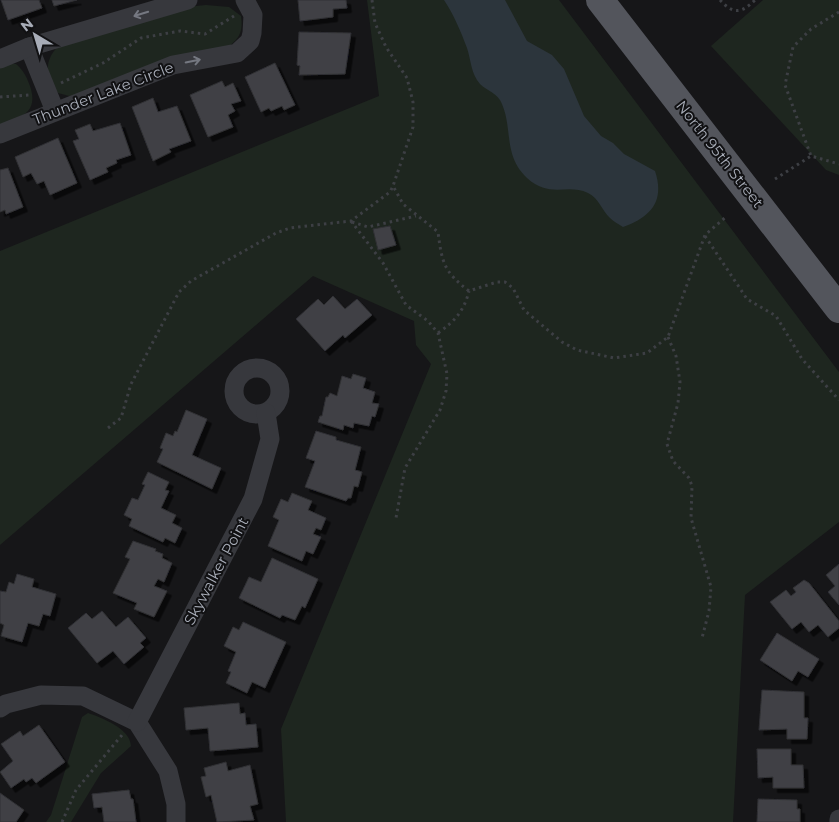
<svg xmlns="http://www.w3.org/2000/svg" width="839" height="822" font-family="Montserrat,sans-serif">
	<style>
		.green { fill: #1e261f }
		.water { fill: #2c353c }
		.building { fill: #404145; stroke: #303034; filter: url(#shadow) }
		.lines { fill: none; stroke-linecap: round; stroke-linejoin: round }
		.path { stroke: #3d3f44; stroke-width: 3; stroke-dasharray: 2.5 4; stroke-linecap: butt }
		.street { stroke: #37383d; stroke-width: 19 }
		.primary { stroke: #53555c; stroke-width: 28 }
		.oneway { stroke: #757881 }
		.labels { text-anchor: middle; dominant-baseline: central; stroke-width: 4; stroke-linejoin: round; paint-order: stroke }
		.street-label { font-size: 15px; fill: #a8adb8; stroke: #111113 }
	</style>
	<defs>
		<filter id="shadow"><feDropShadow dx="4.5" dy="4.5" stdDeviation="0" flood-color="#0009"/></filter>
	</defs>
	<rect width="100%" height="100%" fill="#161618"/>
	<g class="green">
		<path d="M367 0H559L839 372V522L745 595 733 822H286L281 729 431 364 416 345 414 321 313 276 0 545V251L379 96Z"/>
		<path d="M763 0H839V175L826 170 711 46Z"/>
		<path d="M206 5 229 7 241 16C243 31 240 38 228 47L73 97 58 93C46 75 43 63 58 46L186 7Z"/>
		<path d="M3 64H16C24 71 26 76 30 86 39 113 21 117 0 126V66Z"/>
		<path d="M88 713C102 718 130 728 131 746L101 773 71 822H46L51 815 82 717Z"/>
	</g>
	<path class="water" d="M444 0H505L527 41 552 55 564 69 584 116 601 136 613 143 624 154 655 171C665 201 651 217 623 227 619 224 614 222 610 218 602 211 599 198 588 193 567 183 550 199 527 178 503 155 513 130 502 104 498 93 487 91 480 84 471 74 471 60 467 48 461 32 454 15 444 0Z"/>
	<g class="building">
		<path d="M1 0H39L42 8 8 20Z"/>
		<path d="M52 0H77L54 6Z"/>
		<path d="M298 0H346L347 8 333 9V17L300 21Z"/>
		<path d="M299 32 351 33 345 74 299 75 300 66 297 65Z"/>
		<path d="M275 63 295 105 284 110 282 106 271 111 269 108 261 112 245 77Z"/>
		<path d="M222 81 225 87 233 83 241 101 231 104 235 111 228 115 233 127 208 137 190 95Z"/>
		<path d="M153 98 158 112 177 106 191 141 169 149 171 152 153 161 132 107Z"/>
		<path d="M120 123 131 155 116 160 117 163 106 168 108 172 90 180 73 141 79 139 75 130 90 124 93 131Z"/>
		<path d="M58 138 77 183 50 195 44 181 37 184 31 173 23 177 15 157Z"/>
		<path d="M8 168 23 207 6 214 5 210 0 212V170Z"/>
		<path d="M390 226 396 245 378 250 373 229Z"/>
		<path d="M333 296 345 309 357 299 372 315 345 338 343 335 325 351 296 319 318 299 324 305Z"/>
		<path d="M353 374 366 378 363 388 375 392 372 403 379 404 375 417 372 416 369 426 354 423 353 428 344 425 343 430 318 422 320 416H322L326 397H328L330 393 337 396 342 376 351 379Z"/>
		<path d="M186 410 207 419 192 455 221 468 212 489 157 462 163 449 160 448 166 433 173 436 175 431 177 432Z"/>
		<path d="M316 431 336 437V440L361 447 355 470 362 472 358 487 354 486 351 498H348L346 501 305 487 315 461 306 458Z"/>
		<path d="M148 472 169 482 165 490 169 491 161 508 176 515 172 523 182 528 175 543 165 538 163 542 129 526 132 519 124 515 132 498 138 500 145 485 142 484Z"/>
		<path d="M292 493 312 501 308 510 326 518 321 530 316 528 313 534 321 537 313 554 306 551 302 561 268 546 279 520 273 517 281 499 288 502Z"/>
		<path d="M133 541 156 549 155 551 163 554 162 558 172 563 164 582 158 579 154 586 167 591 154 617 134 609 137 603 113 593 130 559 125 557Z"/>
		<path d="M272 558 318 579 305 608 302 606 295 620 282 615 280 618 239 598 249 577 261 582Z"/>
		<path d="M839 564V605L828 592 835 586 826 575Z"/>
		<path d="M17 574 34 579 32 587 56 594 50 616 43 614 39 626 28 623 22 642 1 636 4 625 0 623V591L6 592 9 582 14 584Z"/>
		<path d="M804 580 809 583 839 621V628L828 637 818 625 809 632 801 622 792 629 770 602 786 590 791 596 796 592 793 588Z"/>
		<path d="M102 611 116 627 128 617 146 638 140 643 144 647 124 664 113 651 97 663 68 628 86 613 92 619Z"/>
		<path d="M243 622 286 642 265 688 252 682 247 693 226 683 231 672 228 671 236 652 224 646 233 627 239 630Z"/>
		<path d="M777 633 819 659 808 677 798 671 792 681 760 660Z"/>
		<path d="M762 690 804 692V718H808L807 739H787V729L759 730Z"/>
		<path d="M239 703 240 714 245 713 246 725 256 724 258 747 210 751 208 728 186 730 184 708Z"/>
		<path d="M39 725 65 762 36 783 32 778 26 782 24 779 11 788 0 772 13 761 1 744 20 731 23 736Z"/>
		<path d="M757 749H791V765H803L804 788H773V777L758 778Z"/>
		<path d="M226 762 228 771 250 765 258 804 250 806 254 820 217 822 211 795 206 797 201 777 206 776 204 768Z"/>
		<path d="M129 790 131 799H133L136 822H104L102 807 94 808 92 794Z"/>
		<path d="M0 793 24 810 16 822H0Z"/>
		<path d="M758 799 797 800V809H800V822H757Z"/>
	</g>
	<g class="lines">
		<g class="path">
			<path d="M372 0 375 23 386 47 407 78 413 102V127L393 186 403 204 438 232C442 263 444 272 469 291L497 282H505L513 288 524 310 562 342 577 350 614 358 647 353 668 337 705 235 727 216"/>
			<path d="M720 0C733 14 741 14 755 0"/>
			<path d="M839 12 811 29 793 47 785 85 811 156 839 164"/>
			<path d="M61 83 103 63 141 38 180 31 205 34 234 16"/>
			<path d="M0 97 29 95"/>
			<path d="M775 179 811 156"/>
			<path d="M351 221 383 263 406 305 428 321 438 333 447 374 446 391 440 410 405 468 396 518"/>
			<path d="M352 222 368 227 416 216"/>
			<path d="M705 236 747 299 776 316 802 359 839 400"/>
			<path d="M438 333C455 321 464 311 469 291"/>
			<path d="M668 337 676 356 680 382 678 403 667 444 673 461 689 478 692 486 691 518 711 587 709 611 702 638"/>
			<path d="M108 428 121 418 131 384 179 292 191 281 276 233 290 228 351 221 390 192 393 186"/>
			<path d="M62 822 76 790 122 735"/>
		</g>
		<g class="street">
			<path d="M29 47 55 111"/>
			<path d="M0 59 29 47 188 0"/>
			<path d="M0 134 173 65 237 53 250 41 252 33 253 15 245 0"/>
			<circle cx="257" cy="391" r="23"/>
			<path d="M0 708 6 704 41 695 83 696 137 722 168 771 176 804V822"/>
			<path d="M137 722 253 499 270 439 266 413"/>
			<path d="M839 822V819"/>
		</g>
		<path class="primary" d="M600 0 839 309"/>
	</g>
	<defs><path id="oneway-shaft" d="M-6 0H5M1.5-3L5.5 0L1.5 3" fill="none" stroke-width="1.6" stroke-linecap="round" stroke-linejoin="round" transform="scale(1.25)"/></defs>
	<g class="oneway">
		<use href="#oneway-shaft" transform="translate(141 14) rotate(163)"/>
		<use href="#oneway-shaft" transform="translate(193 61) rotate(-11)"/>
	</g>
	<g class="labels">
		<g class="street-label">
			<text transform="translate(103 93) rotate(-21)">Thunder Lake Circle</text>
			<text transform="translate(720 154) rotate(52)">North 95th Street</text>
			<text transform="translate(216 571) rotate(-62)">Skywalker Point</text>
		</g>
	</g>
	<g transform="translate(35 35) rotate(322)" stroke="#111113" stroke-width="4" paint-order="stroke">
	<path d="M0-4L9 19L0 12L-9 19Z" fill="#a8adb8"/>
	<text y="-8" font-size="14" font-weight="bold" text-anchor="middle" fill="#a8adb8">N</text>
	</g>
</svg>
